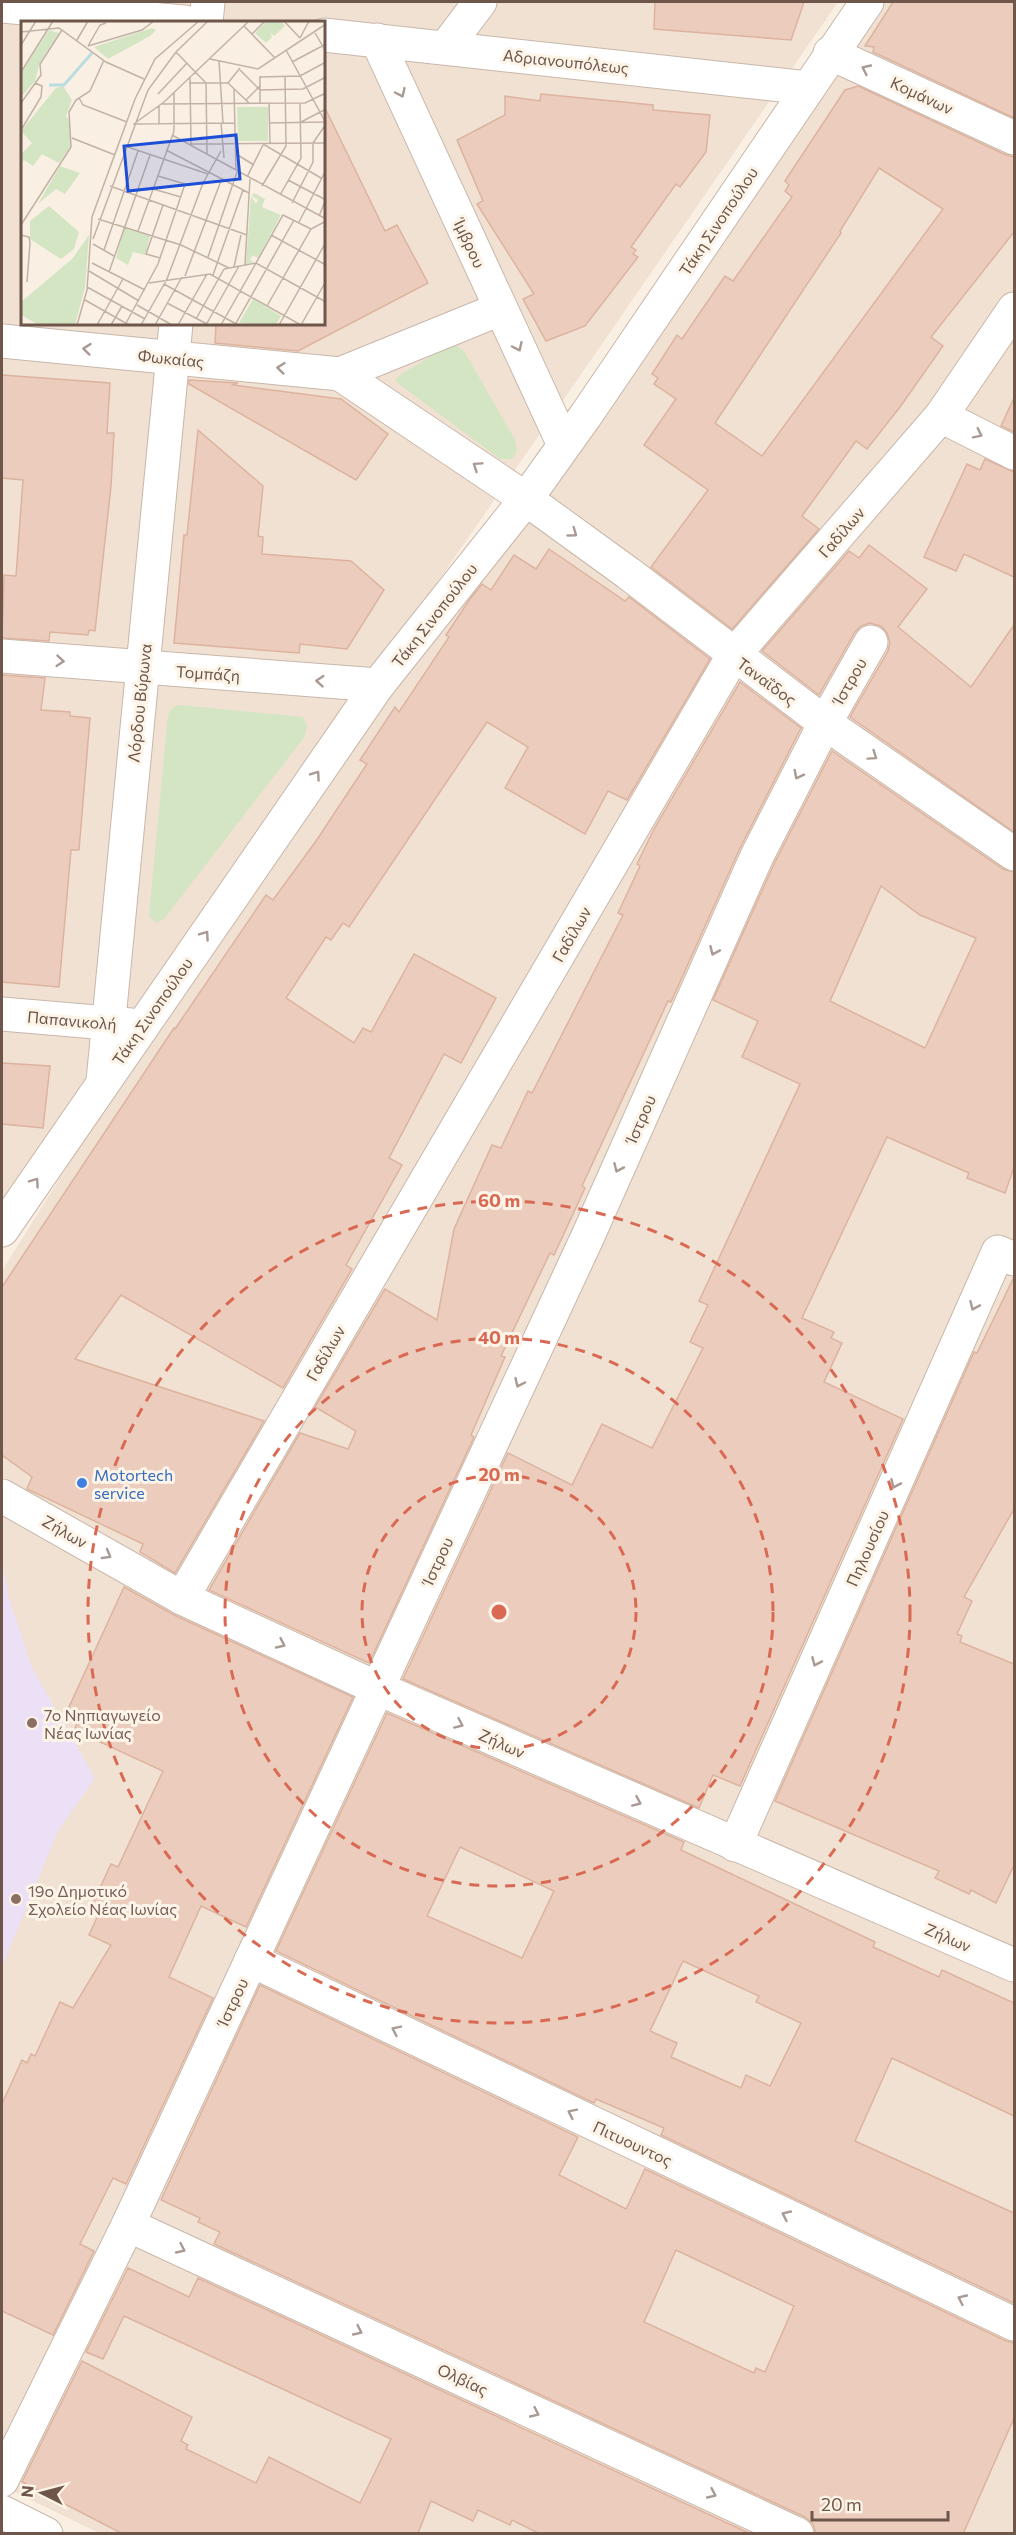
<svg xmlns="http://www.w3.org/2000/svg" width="1016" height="2535" font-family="Commissioner,sans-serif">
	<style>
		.residential { fill: #f0e1d2; fill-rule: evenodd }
		.education { fill: #ece0f6 }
		.green { fill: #d3e5c3 }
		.building { fill: #eccdbd; stroke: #ddb39f; stroke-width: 1.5; fill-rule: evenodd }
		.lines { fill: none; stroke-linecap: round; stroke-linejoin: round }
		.minor-casing { stroke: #c9b7aa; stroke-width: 35 }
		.minor { stroke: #fff; stroke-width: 33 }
		.oneway { stroke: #a99a93 }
		.ring { fill: none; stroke: #d96952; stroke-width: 3; stroke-dasharray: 10 8 }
		.shop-dot { fill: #3f7fe0; stroke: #fdf4e8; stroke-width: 2 }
		.education-dot { fill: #8d6e63; stroke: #fdf4e8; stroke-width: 2 }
		.labels { text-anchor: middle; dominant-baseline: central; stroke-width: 6; stroke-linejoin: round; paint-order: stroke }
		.street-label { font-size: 16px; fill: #6f564b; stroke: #fdf4e8 }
		.shop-label { font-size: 16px; fill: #366cbe; stroke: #fdf4e8; text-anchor: start }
		.education-label { font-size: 16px; fill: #785e54; stroke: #fdf4e8; text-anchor: start }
		.inset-river { fill: none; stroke: #b9dde1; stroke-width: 3 }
		.inset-road { fill: none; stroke: #c2b2a6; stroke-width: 1.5 }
		.view { fill: #1d4ed8; fill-opacity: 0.15; stroke: #1d4ed8; stroke-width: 3 }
		.inset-edge { fill: none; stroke: #6f564b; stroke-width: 3 }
		.centre { fill: #d96952; stroke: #fdf4e8; stroke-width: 3 }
		.ring-label { font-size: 18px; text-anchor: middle; font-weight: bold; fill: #d96952; stroke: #fdf4e8; stroke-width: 6; stroke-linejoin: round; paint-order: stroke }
	</style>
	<rect width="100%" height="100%" fill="#faefe3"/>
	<g class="residential">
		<path d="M2 2H838L2 1213ZM22 22H324V324H22Z"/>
		<path d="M873 2H1014V2533H99L2 2486V1271L106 1104Z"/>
	</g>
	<path class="education" d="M2 1560 9 1598 32 1668 95 1778 58 1831 2 1967Z"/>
	<g class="green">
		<path d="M449 346H457L464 351 515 440 517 451 512 459H500L395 381 401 374Z"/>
		<path d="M179 705 303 717 307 725 305 736 164 919 156 923 149 916 168 715 173 707Z"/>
	</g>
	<g class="building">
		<path d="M655 2H804L791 40 654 29Z"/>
		<path d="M893 2H1014V118L873 52 874 47 865 46Z"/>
		<path d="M858 86 1006 155 1014 157V232L931 337 943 346 900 407 867 449 856 441 802 516 819 529 732 629 651 567 708 490 644 445 676 399 654 384 658 378 652 374 677 335 682 339 725 276 733 281 792 197 785 191 789 185 785 181 845 90ZM879 168 943 209 762 456 715 423 841 233 840 231Z"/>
		<path d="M541 94 653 105V110L710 115 706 152 680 187 676 184 631 247 636 250 633 254 638 257 585 326 546 341 523 299 534 294 477 204 483 201 457 140 505 115V96L540 101Z"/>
		<path d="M324 106 385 231 397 225 428 283 298 351 215 343 216 324H324Z"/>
		<path d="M2 375 110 383 107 433H114L111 486 95 631 89 630 88 635 50 632 49 641 2 638 4 575 16 576 23 480 2 478Z"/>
		<path d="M189 380 238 383 233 385 341 399 388 434 356 480 189 384Z"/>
		<path d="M1014 398V432L1001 426Z"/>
		<path d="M198 430 263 486 258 536 263 537 262 554 351 561 384 590 347 649 300 644 299 653 174 643 184 535H187Z"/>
		<path d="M985 459 1014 472V577L964 554 956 571 924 557 967 464 980 470Z"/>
		<path d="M869 545 927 589 898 627 971 687 1014 625V832L850 717 888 651 890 642 887 633 881 626 870 623 861 626 855 632 819 695 762 651 849 551 859 558Z"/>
		<path d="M549 549 625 601 629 597 710 659 627 800 608 791 585 834 505 788 528 747 487 722 349 927 343 923 331 940 326 937 286 998 354 1043 363 1028 371 1032 414 954 496 998 461 1063 444 1054 389 1158 402 1165 346 1265 352 1269 283 1388 121 1295 75 1359 264 1421 175 1573 140 1552 143 1544 27 1489 32 1477 2 1455V1287L174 1028 175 1029 266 895 273 900 316 841 367 764 360 760 395 707 399 712 449 637 446 635 470 599 482 584 491 590 514 555 536 569Z"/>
		<path d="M2 675 45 678 41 710 70 712V716L90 718 79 850H71L59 987 2 982Z"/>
		<path d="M740 682 801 728 740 848 671 1002 668 1001 582 1186 585 1188 554 1255 550 1253 501 1356 505 1357 471 1435 474 1437 369 1663 209 1590 300 1433 348 1449 356 1431 315 1407 385 1289 437 1320 454 1229 492 1145 501 1148 528 1091 532 1093 623 915 618 913 640 866 637 864 654 829Z"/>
		<path d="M832 751 1003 869 1014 872V1167L1005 1193 967 1178 969 1173 887 1137 802 1318 834 1332 831 1338 842 1343 824 1382 903 1419 740 1786 713 1775 699 1808 403 1679 508 1453 572 1485 602 1424 652 1448 703 1348 690 1342 708 1305 699 1301 800 1084 742 1057 758 1021 713 1000 774 864ZM881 886 920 915 976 938 925 1048 830 1001Z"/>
		<path d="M2 1063 50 1066 43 1128 2 1124Z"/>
		<path d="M1014 1277V1509L964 1597 972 1601 957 1634 962 1636 960 1642 1014 1664V1865L996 1903 971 1890 969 1894 935 1878 939 1871 775 1801 974 1352 977 1353Z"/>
		<path d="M124 1587 174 1615 353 1697 246 1927 201 1906 169 1977 213 1998 126 2184 113 2178 80 2244 94 2251 53 2335 2 2311V2104L22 2060 27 2063 31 2054 35 2056 60 2002 73 2008 111 1945 89 1935 100 1911 91 1907 111 1864 118 1867 163 1771 74 1730 77 1724 64 1718Z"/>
		<path d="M387 1713 684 1842 681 1850 875 1942 873 1947 939 1977 942 1970 1014 2003V2116L892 2058 855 2141 1014 2213V2303L661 2135 664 2128 596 2099 594 2103 276 1951ZM460 1847 554 1891 522 1958 427 1916ZM683 1961 759 1996 756 2002 801 2023 770 2086 746 2075 741 2088 671 2057 677 2043 650 2031Z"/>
		<path d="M260 1985 578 2137 559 2175 626 2209 645 2169 1006 2341 1014 2343V2418L963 2534H816L813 2524 805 2517 214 2244 220 2232 198 2222 200 2218 161 2200ZM676 2250 794 2306 765 2372 756 2368 754 2373 644 2322Z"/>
		<path d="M128 2268 189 2297 198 2278 751 2534H540L512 2520 510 2525 478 2510 473 2521 431 2501 418 2533 420 2534H123L22 2482 82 2361 192 2417 181 2441 188 2445 186 2449 256 2483 269 2457 360 2503 391 2439 124 2316 103 2359 86 2352Z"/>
	</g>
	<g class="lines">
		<g class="minor-casing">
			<g id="minor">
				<path d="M2 6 184 22"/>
				<path d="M206 22 208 2"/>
				<path d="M324 35 808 88"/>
				<path d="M377 40 564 445"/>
				<path d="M446 47 480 2"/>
				<path d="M830 53 1014 138"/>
				<path d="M2 341 340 374 500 309"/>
				<path d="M340 374 526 499 628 573 825 723 1014 854"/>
				<path d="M941 416 1014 453"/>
				<path d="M2 656 378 685"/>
				<path d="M2 1014 131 1025"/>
				<path d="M103 1081 176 324"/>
				<path d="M2 1230 378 685 526 499 586 415 867 2"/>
				<path d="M2 1496 182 1598 377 1688 1014 1965"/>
				<path d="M182 1598 733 656 941 416 1014 309"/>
				<path d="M735 1845 998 1252 1014 1259"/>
				<path d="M251 1960 1014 2324"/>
				<path d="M128 2225 797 2534"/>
				<path d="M2 2480 128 2225 588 1236 757 856 825 723 871 642"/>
				<path d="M2 2512 46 2534"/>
			</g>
		</g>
		<use href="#minor" class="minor"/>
	</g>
	<defs><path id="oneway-chevron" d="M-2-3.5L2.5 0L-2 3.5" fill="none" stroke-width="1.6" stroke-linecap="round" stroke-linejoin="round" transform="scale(1.5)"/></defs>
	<g class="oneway">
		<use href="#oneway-chevron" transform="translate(866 69) rotate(-155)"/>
		<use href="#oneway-chevron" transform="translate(401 93) rotate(65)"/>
		<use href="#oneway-chevron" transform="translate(518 347) rotate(65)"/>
		<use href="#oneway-chevron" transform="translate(87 349) rotate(-174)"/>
		<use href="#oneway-chevron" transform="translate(281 368) rotate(-174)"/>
		<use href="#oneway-chevron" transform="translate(978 434) rotate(26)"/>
		<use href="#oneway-chevron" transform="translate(477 466) rotate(-146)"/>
		<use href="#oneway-chevron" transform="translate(573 533) rotate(36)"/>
		<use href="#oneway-chevron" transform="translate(60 661) rotate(5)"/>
		<use href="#oneway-chevron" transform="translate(320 681) rotate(-176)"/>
		<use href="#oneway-chevron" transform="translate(873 756) rotate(35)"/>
		<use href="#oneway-chevron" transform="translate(316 775) rotate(-55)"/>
		<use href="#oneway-chevron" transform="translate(798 775) rotate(117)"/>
		<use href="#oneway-chevron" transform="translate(205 935) rotate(-55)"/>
		<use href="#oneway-chevron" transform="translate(714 951) rotate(114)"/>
		<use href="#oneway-chevron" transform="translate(618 1168) rotate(114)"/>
		<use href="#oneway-chevron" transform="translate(35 1182) rotate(-55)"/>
		<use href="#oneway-chevron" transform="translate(974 1306) rotate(114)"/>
		<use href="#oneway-chevron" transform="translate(519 1383) rotate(115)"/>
		<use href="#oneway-chevron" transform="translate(895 1484) rotate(114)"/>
		<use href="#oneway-chevron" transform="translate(107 1555) rotate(30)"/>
		<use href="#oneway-chevron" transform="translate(281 1644) rotate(25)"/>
		<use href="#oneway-chevron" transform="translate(816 1662) rotate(114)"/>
		<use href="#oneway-chevron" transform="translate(459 1724) rotate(24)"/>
		<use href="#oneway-chevron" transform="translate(637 1802) rotate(24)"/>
		<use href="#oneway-chevron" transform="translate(396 2030) rotate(-154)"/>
		<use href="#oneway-chevron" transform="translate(572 2113) rotate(-154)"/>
		<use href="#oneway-chevron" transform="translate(786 2215) rotate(-155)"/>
		<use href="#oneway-chevron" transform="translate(181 2249) rotate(25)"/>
		<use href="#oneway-chevron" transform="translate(962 2299) rotate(-155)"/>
		<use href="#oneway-chevron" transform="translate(358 2331) rotate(25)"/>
		<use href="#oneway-chevron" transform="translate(535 2413) rotate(25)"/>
		<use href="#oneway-chevron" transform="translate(712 2494) rotate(25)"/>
	</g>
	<g class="ring">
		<circle cx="499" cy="1612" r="137"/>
		<circle cx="499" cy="1612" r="274"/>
		<circle cx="499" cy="1612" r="411"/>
	</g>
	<circle class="shop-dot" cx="82" cy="1483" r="6"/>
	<g class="education-dot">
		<circle cx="32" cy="1723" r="6"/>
		<circle cx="16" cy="1899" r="6"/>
	</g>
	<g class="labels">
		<g class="street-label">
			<text transform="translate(566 61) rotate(6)">Αδριανουπόλεως</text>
			<text transform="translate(922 95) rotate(25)">Κομάνων</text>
			<text transform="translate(718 221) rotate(-56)">Τάκη Σινοπούλου</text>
			<text transform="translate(470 243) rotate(65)">Ίμβρου</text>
			<text transform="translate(171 358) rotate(6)">Φωκαίας</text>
			<text transform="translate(841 532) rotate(-49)">Γαδίλων</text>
			<text transform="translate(434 615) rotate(-52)">Τάκη Σινοπούλου</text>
			<text transform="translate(208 673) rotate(4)">Τομπάζη</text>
			<text transform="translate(767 681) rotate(36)">Ταναΐδος</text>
			<text transform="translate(849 681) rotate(-60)">Ίστρου</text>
			<text transform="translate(139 703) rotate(-84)">Λόρδου Βύρωνα</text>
			<text transform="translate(571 934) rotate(-60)">Γαδίλων</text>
			<text transform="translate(152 1011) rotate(-55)">Τάκη Σινοπούλου</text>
			<text transform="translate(72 1020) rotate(5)">Παπανικολή</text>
			<text transform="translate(640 1119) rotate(-66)">Ίστρου</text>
			<text transform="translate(325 1353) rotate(-60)">Γαδίλων</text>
			<text transform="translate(65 1531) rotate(30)">Ζήλων</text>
			<text transform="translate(867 1548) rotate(-66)">Πηλουσίου</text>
			<text transform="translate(437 1561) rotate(-65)">Ίστρου</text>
			<text transform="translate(502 1743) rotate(24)">Ζήλων</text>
			<text transform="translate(948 1937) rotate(23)">Ζήλων</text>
			<text transform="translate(232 2002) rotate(-65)">Ίστρου</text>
			<text transform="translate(633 2143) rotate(25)">Πιτυουντος</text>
			<text transform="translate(463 2379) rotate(25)">Ολβίας</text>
		</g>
		<g class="shop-label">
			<text x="94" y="1474">Motortech<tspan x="94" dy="18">service</tspan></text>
		</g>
		<g class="education-label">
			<text x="44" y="1714">7ο Νηπιαγωγείο<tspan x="44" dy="18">Νέας Ιωνίας</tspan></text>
			<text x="28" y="1890">19ο Δημοτικό<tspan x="28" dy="18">Σχολείο Νέας Ιωνίας</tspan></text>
		</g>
	</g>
	<g transform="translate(21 21)">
		<rect width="304" height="304" fill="#faefe3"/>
		<path d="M246 0H260L264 5 253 15 249 11 251 16 245 22 234 12ZM131 7 135 9 129 15 87 38 73 26ZM28 9 38 12 19 41 14 60 0 76V52ZM42 65 51 79 45 95 49 100V126L38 142 21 133 12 145 3 139 0 143V133L11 122 0 110 35 67ZM216 86H247V120H217ZM39 145 59 152 44 173 35 168 17 183ZM233 172 244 178 241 186 260 194 237 237 232 234 229 239 233 241 225 243 230 175 235 183 237 179 231 175ZM28 185 58 211 53 228 40 238 9 218V200ZM103 207 129 215 124 234 112 231 107 244 95 237ZM68 214 64 266 54 304H18L0 294V281L51 238ZM232 278 260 295 255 304 218 302Z" fill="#d3e5c3"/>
		<path class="inset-river" d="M28 64H43L71 32"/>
		<path class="inset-road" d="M263 0 279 17M223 5 254 37M293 10 305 31M0 11 38 7 85 41 123 58M231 13 244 0M279 17 288 0M56 19 67 0M0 24 15 0M67 25 121 9 133 0M67 25 79 4 85 2M265 29 305 102M155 31 185 62 186 133M189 38 237 48 305 3M198 40 202 102M271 41 305 23M219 49 239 69 282 68 305 56M0 51 32 0M239 55V82M169 56 170 125M239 56 279 55 305 41M168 62H207L219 47M207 62 228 82M213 68 215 150M137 73 166 42M58 77 62 84 106 101M225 79 239 65M0 82 20 54 19 43 41 9M248 82 249 122M141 83 284 82 305 72M138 85V103M280 101 305 88M114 102 143 81 228 0M200 102 203 137M248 102 304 101M112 103 214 102M0 109 20 76 21 65 14 62M151 114 305 198M51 117 94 134M292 122 305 103M169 123 305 122M242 123 300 157M104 125 187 153M145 129 228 172M215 133 233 144M226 156 242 124M267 159 305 179M89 165 226 214M241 165 265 125 264 55M132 168 160 176M259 174 280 137 279 82M271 182 292 141V122M298 195 305 178M77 198 160 224 208 247M278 201 305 149M0 204 50 126 48 91 55 79 69 70 83 39M117 210 153 110V71M0 214 8 216 9 222 6 261M250 214 305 244M72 218 127 69 155 31 187 0M72 223 93 235M83 229 117 130M187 236 216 151M139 237 125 233 142 184M71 242 124 269M224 244 229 158M213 246 220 214M203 248 235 242 305 281M68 250 118 280M88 251 129 134M192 254 222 169M164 255 201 157M128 262 189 253 280 304M143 263 217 304M66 266 124 298M64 279 108 304M146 282 186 303M116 284 151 304M246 285 290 208 305 200M175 298 203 248M56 304 66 269 71 196 114 78 134 38 178 0M76 304 102 258M90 304 101 285M104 304 137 243 164 163 137 155M120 304 146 258 182 162 200 130M134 304 161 256M157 304 186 253M185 304 218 245M200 304 262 194 290 208M214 304 273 199M258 304 305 221M280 304 305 260"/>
		<path class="view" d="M215 114 219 158 107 170 103 125Z"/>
		<rect width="304" height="304" class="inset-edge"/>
	</g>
	<circle cx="499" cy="1612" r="9" class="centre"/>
	<g class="ring-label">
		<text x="499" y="1207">60 m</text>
		<text x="499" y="1344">40 m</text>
		<text x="499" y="1481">20 m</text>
	</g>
	<rect width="1016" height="2535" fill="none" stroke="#6f564b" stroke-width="6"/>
	<g transform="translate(42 2493) rotate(276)" stroke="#fdf4e8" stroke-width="4.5" paint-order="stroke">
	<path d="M0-4.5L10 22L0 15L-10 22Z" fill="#6f564b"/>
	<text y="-9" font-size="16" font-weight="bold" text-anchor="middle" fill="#6f564b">N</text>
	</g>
	<path d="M812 2511v9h136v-9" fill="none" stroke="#6f564b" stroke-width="3"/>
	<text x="821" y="2511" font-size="18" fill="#6f564b" stroke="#fdf4e8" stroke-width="4.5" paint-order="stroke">20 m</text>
</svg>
